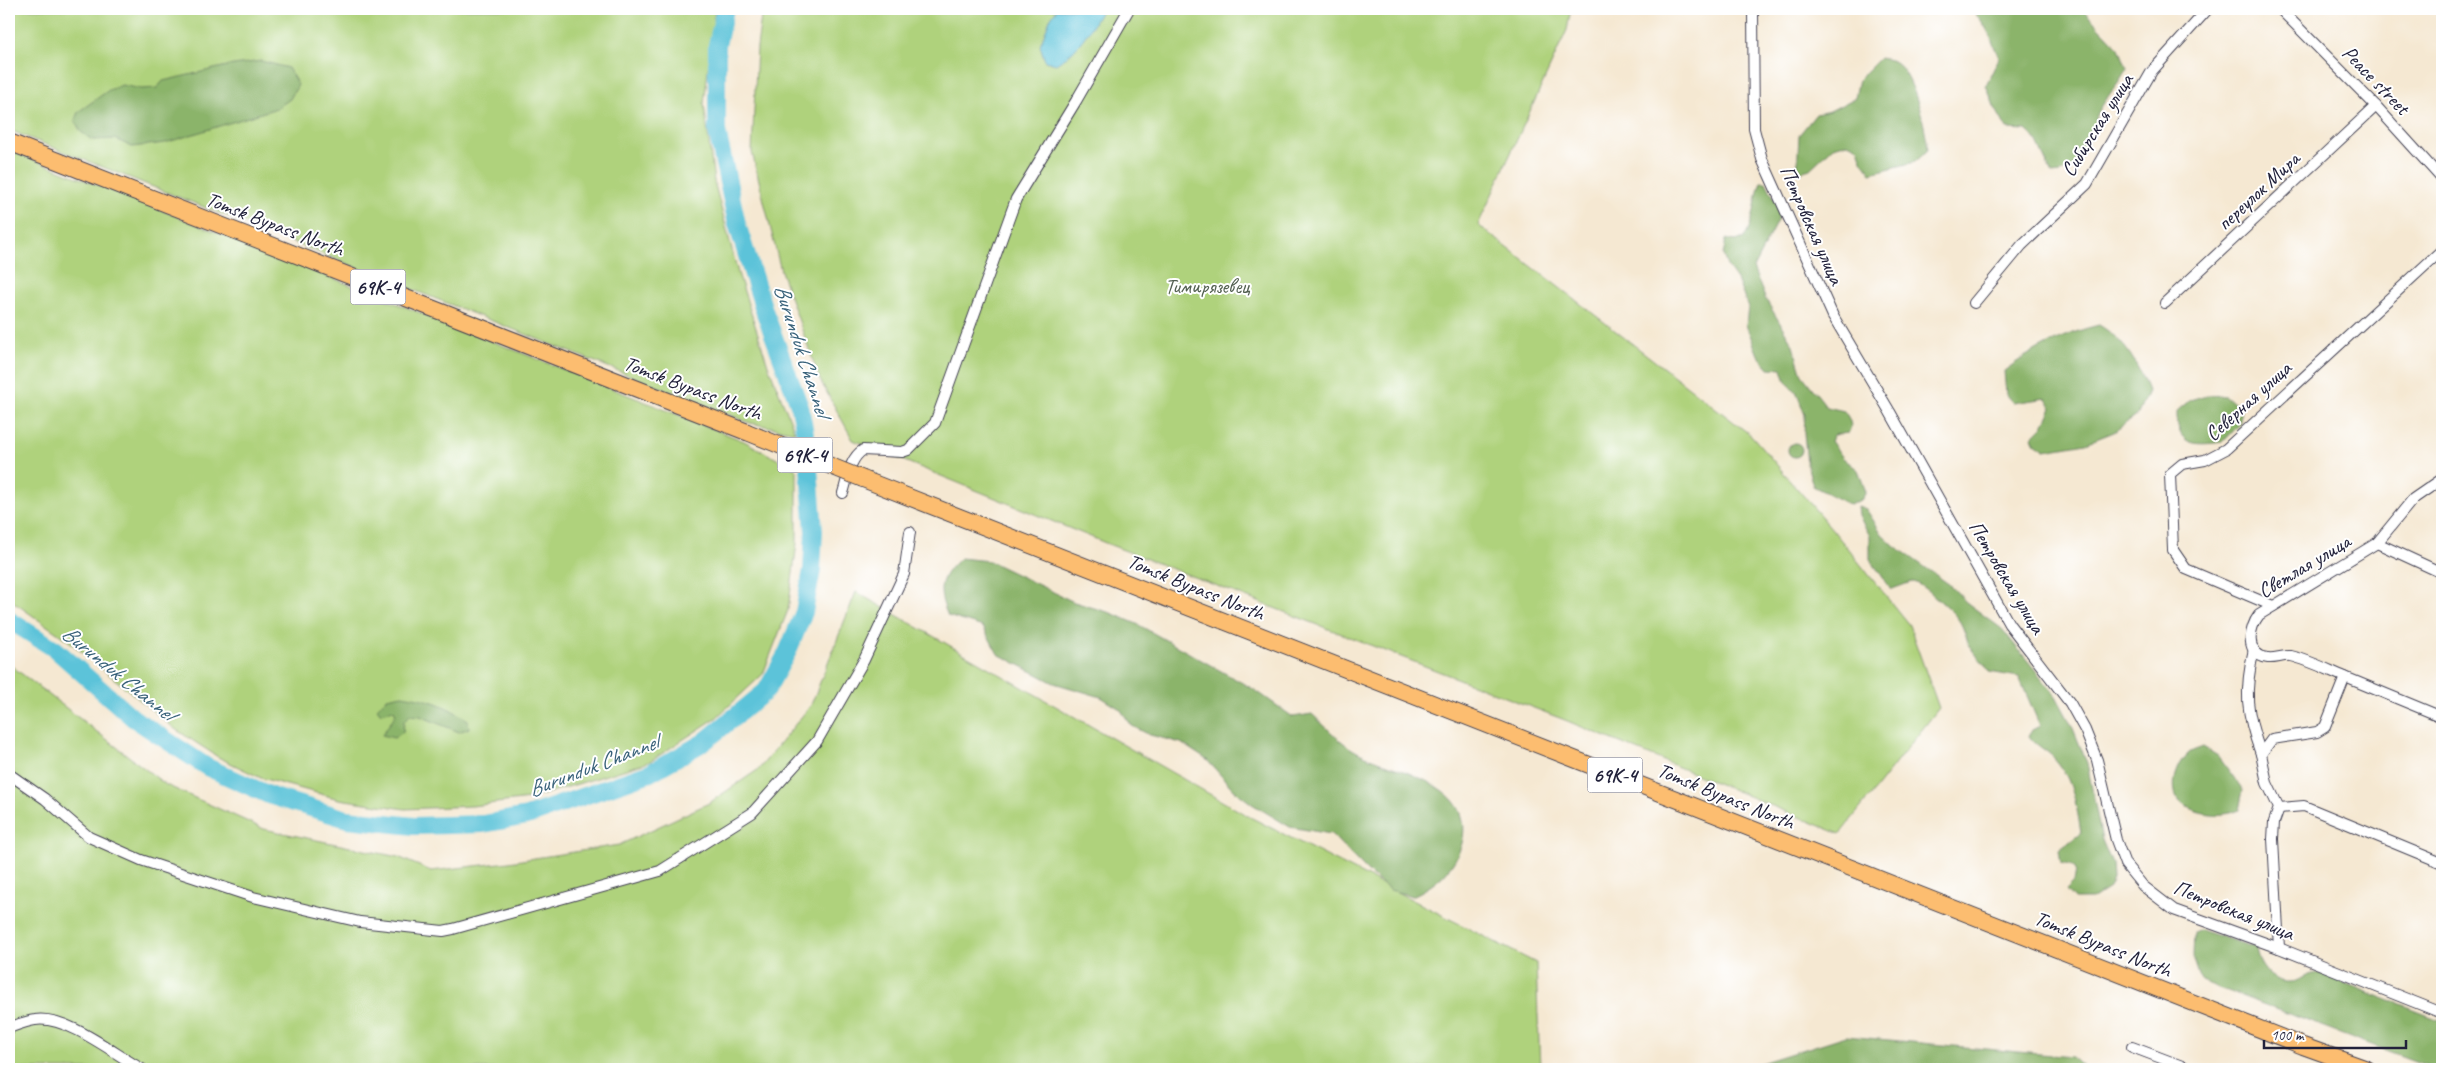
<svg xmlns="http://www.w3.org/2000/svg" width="2451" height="1078" font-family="Caveat,sans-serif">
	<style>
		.green { fill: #afd27b; stroke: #687a5b }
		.forest { fill: #8bb46b; stroke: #566b53 }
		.water { fill: #5cc3d9; stroke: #3f728a }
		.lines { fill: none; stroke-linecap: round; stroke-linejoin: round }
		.river { stroke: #5cc3d9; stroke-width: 18 }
		.street-casing { stroke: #424052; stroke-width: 12 }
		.primary-casing { stroke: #424052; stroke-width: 18 }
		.street { stroke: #fff; stroke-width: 10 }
		.primary { stroke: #fcbd6f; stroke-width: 16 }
		.primary-bridge-casing { stroke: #424052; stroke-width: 18; stroke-linecap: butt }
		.primary-bridge { stroke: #fcbd6f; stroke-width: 16 }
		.labels { text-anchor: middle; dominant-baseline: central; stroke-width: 4; stroke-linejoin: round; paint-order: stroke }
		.shield { fill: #fff; stroke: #646476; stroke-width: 1 }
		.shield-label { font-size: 20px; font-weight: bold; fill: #22223b }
		.street-label { font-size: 21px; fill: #22223b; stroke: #fff }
		.park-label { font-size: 21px; fill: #536051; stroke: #fff }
		.water-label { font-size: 22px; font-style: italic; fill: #39627a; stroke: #fff }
	</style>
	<rect width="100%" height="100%" fill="#fff"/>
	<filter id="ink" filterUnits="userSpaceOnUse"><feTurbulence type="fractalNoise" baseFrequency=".02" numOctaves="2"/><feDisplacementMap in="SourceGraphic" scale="10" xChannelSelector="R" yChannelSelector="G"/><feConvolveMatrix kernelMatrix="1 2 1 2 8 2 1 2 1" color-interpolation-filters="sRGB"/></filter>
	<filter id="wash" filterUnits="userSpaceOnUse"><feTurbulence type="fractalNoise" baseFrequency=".0096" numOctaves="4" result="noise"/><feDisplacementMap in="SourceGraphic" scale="20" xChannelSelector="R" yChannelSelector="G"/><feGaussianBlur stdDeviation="1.12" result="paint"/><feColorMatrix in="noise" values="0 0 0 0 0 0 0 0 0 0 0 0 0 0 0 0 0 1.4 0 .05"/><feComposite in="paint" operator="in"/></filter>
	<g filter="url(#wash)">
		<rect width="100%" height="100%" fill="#f5e8d2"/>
		<g class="green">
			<path d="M9 9H715L704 104 714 181 738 273 768 365 795 432 750 423 9 130Z"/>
			<path d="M762 9H1571L1567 30 1478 225 1752 436 1832 529 1909 625 1939 708 1840 834 1565 720 1108 544 853 440 820 380 781 271 752 152 757 47Z"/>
			<path d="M9 150 744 441 797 470V543L788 610 763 674 716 718 649 762 529 799 472 806 405 809 339 799 261 778 218 757 175 729 70 642 9 599Z"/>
			<path d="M856 592 1248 816 1536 963 1540 1069H9V664L166 785 264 829 398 857 431 871 509 862 619 845 709 803 759 769 811 705Z"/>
		</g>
		<g class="forest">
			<path d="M1968 9H2082L2119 48 2127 68C2119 83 2107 96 2099 111 2087 136 2086 173 2052 174L2035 138 2026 130 2007 129 1994 106 1986 85 1999 58C1991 40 1986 19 1968 9Z"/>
			<path d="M1880 58C1885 59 1892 60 1895 62 1914 74 1926 129 1928 150L1915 162 1871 173 1862 160 1858 148 1848 143 1833 147 1810 169 1797 173 1799 135 1816 114 1830 111 1855 98 1859 79Z"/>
			<path d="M261 61 288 68 298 85 290 99 277 108 165 143 132 147 115 139 92 140 80 131 75 120 78 112 109 90 122 85 141 89 157 88 163 81 227 66Z"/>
			<path d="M1761 182H1766L1777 204 1780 215 1753 268 1765 298 1793 345 1802 375 1827 407 1844 411C1849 418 1854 425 1848 433L1834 435 1831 441 1843 458 1858 470 1866 492 1862 499 1850 505 1813 486 1807 464 1804 433 1805 415 1796 391 1786 382 1782 369 1769 368 1758 355 1746 325 1748 307 1737 280 1727 266 1723 255 1726 239 1736 241 1744 238C1757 215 1753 203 1761 182Z"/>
			<path d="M2099 325C2126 341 2137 363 2148 391L2138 414 2114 432 2086 443 2045 450 2035 443 2032 437 2043 426 2052 408 2046 398 2013 403 2006 395 2004 371C2032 350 2065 333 2099 325Z"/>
			<path d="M2207 395 2226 396 2242 410 2239 425 2223 442C2193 446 2176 446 2177 411L2190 400Z"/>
			<circle cx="1795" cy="450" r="7"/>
			<path d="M1858 506 1866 509 1882 534 1895 546 1950 585 1966 602 2002 629 2056 696 2072 726 2087 763 2102 840 2112 864 2113 879 2109 888 2092 899H2074L2066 890 2074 882 2076 870 2073 866 2061 863 2059 850 2081 833C2077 808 2073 779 2055 759 2047 750 2036 746 2029 736L2032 730 2040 726 2019 677 1989 672C1985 663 1978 658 1973 651 1966 642 1965 628 1958 619 1954 612 1921 583 1913 582 1909 582 1897 588 1891 589L1870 559V536L1859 516Z"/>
			<path d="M960 558 989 561 1074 602 1111 613 1137 624 1255 690 1293 717 1312 714C1324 725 1336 738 1349 747 1385 772 1478 779 1462 843 1455 869 1435 886 1412 896L1390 890 1370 874 1331 834 1290 827 1252 804 1234 790 1207 760 1181 743 1150 735 1132 726 1120 709 1101 697 1054 683 998 654 983 627 948 616C936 589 939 578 960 558Z"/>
			<path d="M402 695C432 700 443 704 468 720L469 728 459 732 420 716 410 715 404 721 403 732 394 738 382 735 396 714 394 710 381 713 377 708 387 698Z"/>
			<path d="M2203 747 2218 756 2243 790 2239 810C2235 811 2229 814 2224 814 2212 816 2185 811 2178 799 2169 786 2178 763 2189 753 2193 750 2199 749 2203 747Z"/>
			<path d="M2200 930 2256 948C2257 964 2271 983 2289 982 2299 982 2308 973 2319 973L2442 1021V1069H2436L2201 981 2193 957 2194 933Z"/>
			<path d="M1846 1036 2072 1057 2086 1069H1742Z"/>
		</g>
		<path class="water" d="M1057 9H1102C1090 30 1078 51 1056 64L1045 61 1040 45 1050 19Z"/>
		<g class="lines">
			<path class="river" d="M9 620 55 649 133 718 207 767 271 796 347 819 414 826 483 824 527 816 650 773 704 742 766 691 787 653 804 612 812 570 814 531 807 444 800 407 765 313 737 224 717 131V45L725 9"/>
		</g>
	</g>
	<g filter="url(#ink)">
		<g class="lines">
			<g class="street-casing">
				<g id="street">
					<path d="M1753 9 1754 129 1762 159 1833 316 1890 412 2009 624 2070 703 2085 730 2097 760 2116 840 2125 864 2143 886 2174 910 2279 948 2442 1013"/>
					<path d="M2280 9 2376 106 2442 179"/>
					<path d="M1974 303 2022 245 2087 184 2152 71 2208 9"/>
					<path d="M2165 303 2376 106"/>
					<path d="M843 493C848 478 849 459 863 450L902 452 908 450 935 423 1016 199 1076 101 1129 9"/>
					<path d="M2377 543 2442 573"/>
					<path d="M2273 606 2186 569 2173 550 2170 474 2182 464 2205 460 2226 449 2442 250"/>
					<path d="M2254 649C2244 691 2246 713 2261 754"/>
					<path d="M2345 677 2442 717"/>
					<path d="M9 774 45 799 89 837 141 860 253 897 360 922 443 931 453 929 660 871 752 813 817 741 864 660 904 574 910 532"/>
					<path d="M2279 808 2304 806 2442 863"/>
					<path d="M2279 948 2273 839 2274 822 2279 808 2267 783 2261 754 2272 739 2317 732 2325 727 2345 677C2328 670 2309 660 2291 656 2283 655 2275 659 2268 658 2244 655 2249 628 2259 615L2377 543 2413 499 2442 479"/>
					<path d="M9 1028C17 1025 26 1021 35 1020 67 1015 114 1054 142 1069"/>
					<path d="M2132 1047 2190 1069"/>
				</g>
			</g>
			<g class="primary-casing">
				<g id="primary">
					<path d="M9 142 747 432"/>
					<path d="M863 479 2303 1046 2367 1069"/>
				</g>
			</g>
			<use href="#street" class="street"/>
			<use href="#primary" class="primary"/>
			<g class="primary-bridge-casing">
				<path id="primary-bridge" d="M747 432 863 479"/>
			</g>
			<use href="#primary-bridge" class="primary-bridge"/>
		</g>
	</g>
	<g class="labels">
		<g class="shield">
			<rect x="350.5" y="269.5" width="55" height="35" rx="4"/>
			<rect x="777.5" y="437.5" width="55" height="35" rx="4"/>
			<rect x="1587.5" y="757.5" width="55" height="35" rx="4"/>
		</g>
		<g class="shield-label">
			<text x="378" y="287">69К-4</text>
			<text x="805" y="455">69К-4</text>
			<text x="1615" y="775">69К-4</text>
		</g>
		<g class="street-label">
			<text transform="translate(2376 80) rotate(46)">Peace street</text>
			<text transform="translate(2097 125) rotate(-58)">Сибирская улица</text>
			<text transform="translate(2258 191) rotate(-43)">переулок Мира</text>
			<text transform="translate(275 224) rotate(21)">Tomsk Bypass North</text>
			<text transform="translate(1812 225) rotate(66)">Петровская улица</text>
			<text transform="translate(693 388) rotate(21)">Tomsk Bypass North</text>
			<text transform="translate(2248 401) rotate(-42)">Северная улица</text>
			<text transform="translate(2304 566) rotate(-31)">Светлая улица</text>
			<text transform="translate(2007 577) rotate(59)">Петровская улица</text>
			<text transform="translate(1196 587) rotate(22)">Tomsk Bypass North</text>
			<text transform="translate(1726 796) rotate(22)">Tomsk Bypass North</text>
			<text transform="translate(2234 910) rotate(22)">Петровская улица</text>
			<text transform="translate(2103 944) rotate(22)">Tomsk Bypass North</text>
		</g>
		<g class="park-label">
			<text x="1207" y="286">Тимирязевец</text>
		</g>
		<g class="water-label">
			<text transform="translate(802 350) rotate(72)">Burunduk Channel</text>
			<text transform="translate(118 673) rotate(39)">Burunduk Channel</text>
			<text transform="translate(593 766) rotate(-21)">Burunduk Channel</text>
		</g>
	</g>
	<rect width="2451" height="1078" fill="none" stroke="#fff" stroke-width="30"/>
	<path d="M2264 1040v8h142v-8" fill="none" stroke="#22223b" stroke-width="2.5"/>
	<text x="2271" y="1040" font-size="15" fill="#22223b" stroke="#ffffff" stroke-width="4" paint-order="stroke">100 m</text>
</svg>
